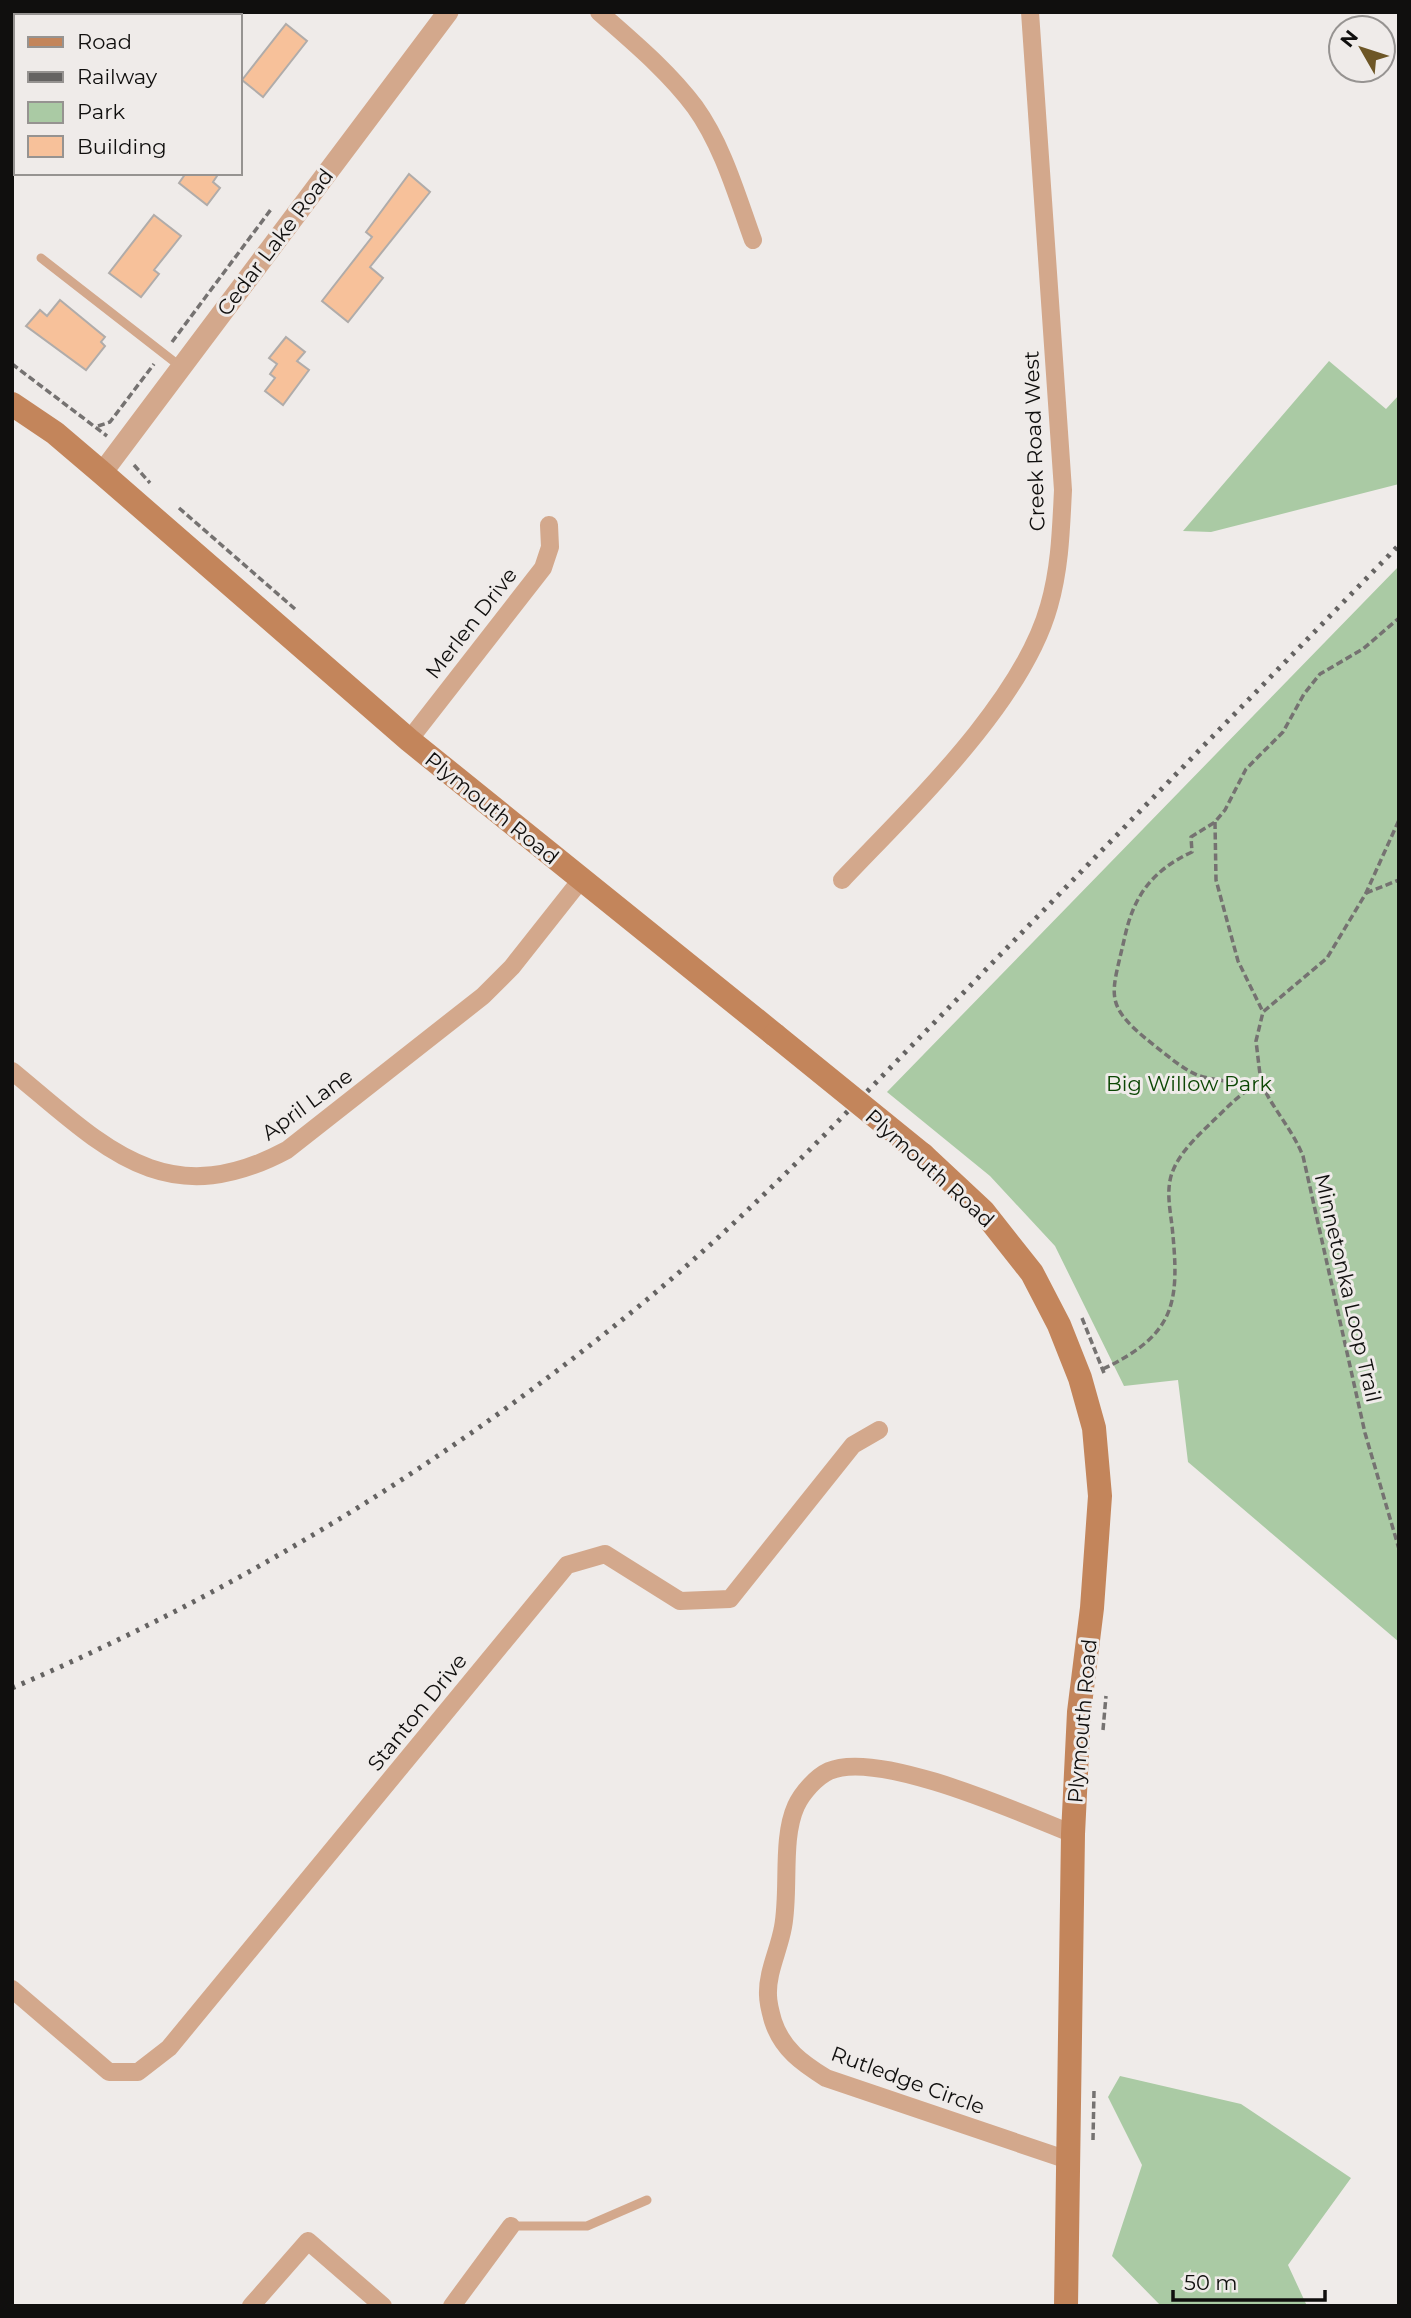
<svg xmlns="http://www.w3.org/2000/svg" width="1411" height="2318" font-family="Montserrat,sans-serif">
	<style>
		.green { fill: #aacaa4 }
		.water { fill: #5dafb3; stroke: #467f82; stroke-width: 2 }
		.building { fill: #f7c19a; stroke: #b0acaa; stroke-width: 2 }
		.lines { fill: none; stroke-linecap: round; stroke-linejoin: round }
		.path { stroke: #757271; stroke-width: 3.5; stroke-dasharray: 7 3.5; stroke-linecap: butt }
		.service { stroke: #d3a88c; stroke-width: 9 }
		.minor { stroke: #d3a88c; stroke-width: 18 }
		.tertiary { stroke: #d3a88c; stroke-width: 21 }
		.secondary { stroke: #c3855b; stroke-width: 24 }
		.rail { stroke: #656362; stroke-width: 5; stroke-dasharray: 3.5 7; stroke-linecap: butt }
		.secondary-bridge { stroke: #c3855b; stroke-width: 24 }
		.labels { text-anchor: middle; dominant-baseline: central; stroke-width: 6; stroke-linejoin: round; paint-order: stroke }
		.street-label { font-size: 21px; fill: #100f0e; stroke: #efebe9 }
		.park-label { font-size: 21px; fill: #0b4603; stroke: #efebe9 }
	</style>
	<rect width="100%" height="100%" fill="#efebe9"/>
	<g class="green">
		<path d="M1329 361 1386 409 1399 395V484L1211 532 1183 531Z"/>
		<path d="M1399 566V1642L1188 1462 1178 1380 1124 1386 1055 1246 990 1176 887 1092Z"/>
		<path d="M1120 2076 1241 2104 1351 2178 1288 2265 1307 2306H1161L1112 2256 1142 2165 1108 2097Z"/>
	</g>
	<path class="water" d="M42 12H157V16H45Z"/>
	<g class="building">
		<path d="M286 24 307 41 263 97 242 80Z"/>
		<path d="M186 173H219L213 182 220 188 207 205 179 183Z"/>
		<path d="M409 174 430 192 370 267 383 278 348 322 322 301 372 237 366 232Z"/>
		<path d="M154 215 181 236 154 270 159 274 141 297 109 273Z"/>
		<path d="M60 300 105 337 101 342 105 346 86 370 26 326 40 310 47 316Z"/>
		<path d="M286 337 305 352 297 361 309 370 283 405 265 391 275 378 270 374 277 364 269 358Z"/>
	</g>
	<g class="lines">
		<g class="path">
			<path d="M172 342 272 208"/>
			<path d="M12 364 107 436"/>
			<path d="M98 426 110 422 154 364"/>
			<path d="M134 465 150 483"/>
			<path d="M179 508 295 609"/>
			<path d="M1215 822 1216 880 1238 961 1263 1012"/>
			<path d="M1366 893 1399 880"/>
			<path d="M1261 1083C1273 1109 1292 1129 1303 1156L1365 1433 1399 1549"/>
			<path d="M1247 1089C1233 1080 1216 1081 1200 1076 1185 1071 1168 1056 1155 1046 1102 1004 1111 998 1125 936 1134 895 1153 870 1192 852L1191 837 1215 822 1225 810 1246 769 1283 732 1304 694 1320 674 1363 649 1399 618"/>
			<path d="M1082 1318 1104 1373"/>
			<path d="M1103 1369C1176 1334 1180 1303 1172 1226 1170 1209 1166 1190 1172 1173 1180 1151 1199 1135 1215 1119 1230 1105 1242 1091 1261 1083L1256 1041 1263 1012 1327 958 1366 893 1399 820"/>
			<path d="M1103 1730 1106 1696"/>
			<path d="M1093 2140 1094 2091"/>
		</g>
		<g class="service">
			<path d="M41 258 181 367"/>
			<path d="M511 2226H587L647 2200"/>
		</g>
		<g class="minor">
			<path d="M599 12C633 42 668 71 695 107 723 146 737 196 753 240"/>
			<path d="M409 740 543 568 550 547 549 525"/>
			<path d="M842 880C910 808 1022 703 1049 606 1060 568 1061 530 1063 490L1030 12"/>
			<path d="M12 1071C102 1145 164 1216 287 1150L483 996 512 967 580 881"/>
			<path d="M12 1989 109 2072H138L169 2048 567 1565 605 1554 680 1601 730 1599 853 1445 879 1430"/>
			<path d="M1068 2160 826 2078C802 2063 782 2049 773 2021 771 2014 768 2003 768 1995 767 1972 779 1950 783 1927 790 1890 781 1839 796 1806 802 1793 816 1777 829 1771 878 1749 1023 1814 1073 1834"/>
			<path d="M251 2306 308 2241 383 2306"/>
			<path d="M452 2306 511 2226"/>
		</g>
		<path class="tertiary" d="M102 473 448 12"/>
		<g class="secondary">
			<path d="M12 404 55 433 102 473 409 740 775 1035"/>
			<path d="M923 1155 983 1211 1032 1273 1059 1325 1080 1378 1094 1428 1100 1496 1092 1608 1079 1712 1073 1834 1066 2306"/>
		</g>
		<path class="rail" d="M12 1688C235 1593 445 1464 633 1311 753 1214 859 1099 967 989 1111 841 1255 693 1399 545"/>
		<path class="secondary-bridge" d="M775 1035 923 1155"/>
	</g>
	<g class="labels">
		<g class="street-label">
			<text transform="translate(275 242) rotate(-53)">Cedar Lake Road</text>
			<text transform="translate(1034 441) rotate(-92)">Creek Road West</text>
			<text transform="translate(471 623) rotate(-52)">Merlen Drive</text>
			<text transform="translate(492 808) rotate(39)">Plymouth Road</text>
			<text transform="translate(307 1104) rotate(-36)">April Lane</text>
			<text transform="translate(930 1168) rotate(42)">Plymouth Road</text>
			<text transform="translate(1348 1288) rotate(77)">Minnetonka Loop Trail</text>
			<text transform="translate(417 1712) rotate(-51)">Stanton Drive</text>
			<text transform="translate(1082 1721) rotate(-85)">Plymouth Road</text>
			<text transform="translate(908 2080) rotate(20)">Rutledge Circle</text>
		</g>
		<g class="park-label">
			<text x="1189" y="1083">Big Willow Park</text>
		</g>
	</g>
	<rect width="1411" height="2318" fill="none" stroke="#100f0e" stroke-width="28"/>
	<rect x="14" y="14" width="228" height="161" fill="#efebe9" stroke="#969391" stroke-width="2"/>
	<rect x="28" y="37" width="35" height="10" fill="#c3855b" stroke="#969391" stroke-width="2"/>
	<text x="77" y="49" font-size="21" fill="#100f0e">Road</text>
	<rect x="28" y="72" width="35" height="10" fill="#656362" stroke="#969391" stroke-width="2"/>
	<text x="77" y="84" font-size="21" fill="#100f0e">Railway</text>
	<rect x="28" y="102" width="35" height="21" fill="#aacaa4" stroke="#969391" stroke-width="2"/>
	<text x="77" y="119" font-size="21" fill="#100f0e">Park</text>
	<rect x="28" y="136" width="35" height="21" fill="#f7c19a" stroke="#969391" stroke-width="2"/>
	<text x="77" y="154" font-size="21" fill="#100f0e">Building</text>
	<g transform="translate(1362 49) rotate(309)"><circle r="33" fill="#efebe9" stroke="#969391" stroke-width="2"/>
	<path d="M0-5L12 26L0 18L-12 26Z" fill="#6d5626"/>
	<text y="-10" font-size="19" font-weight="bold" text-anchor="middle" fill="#100f0e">N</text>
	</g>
	<path d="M1173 2290v10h152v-10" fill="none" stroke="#100f0e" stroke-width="3.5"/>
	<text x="1184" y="2290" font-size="21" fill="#100f0e" stroke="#efebe9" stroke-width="5" paint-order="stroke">50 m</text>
</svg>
